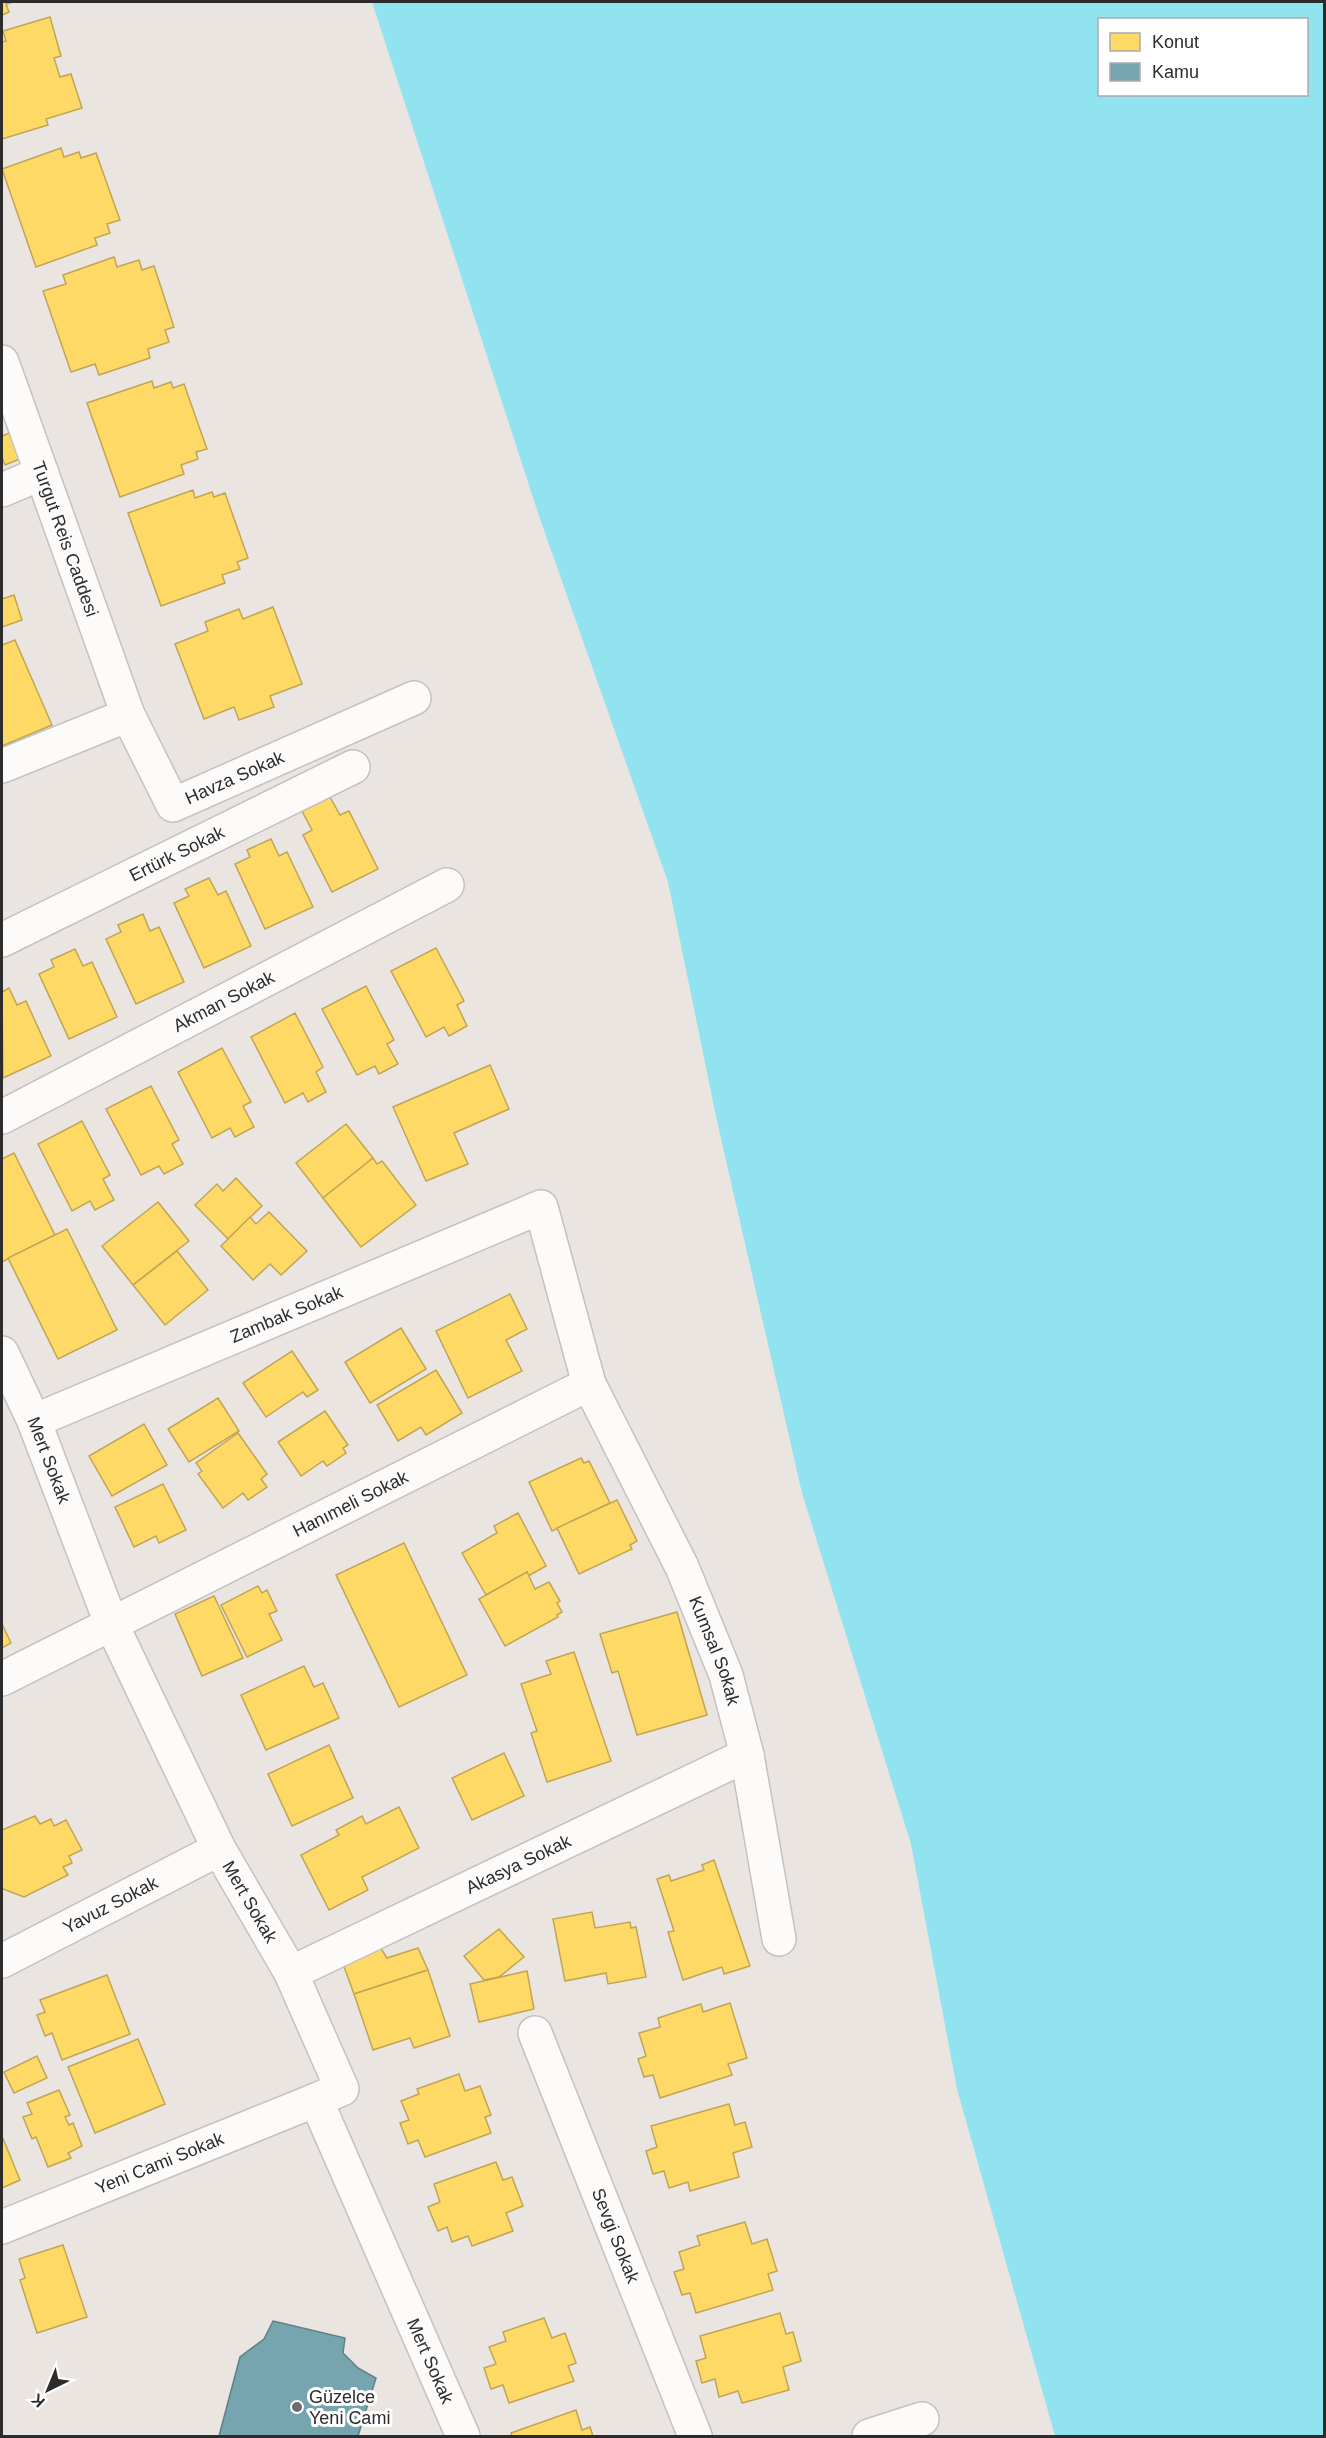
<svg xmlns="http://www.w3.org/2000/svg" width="1326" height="2438" font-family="Arial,sans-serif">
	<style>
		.water { fill: #91e3f0; fill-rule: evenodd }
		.homes { fill: #ffd966; stroke: #c0a555; stroke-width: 1.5 }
		.public { fill: #76a5af; stroke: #608188; stroke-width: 1.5 }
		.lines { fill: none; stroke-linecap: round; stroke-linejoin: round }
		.minor-casing { stroke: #c3c2c3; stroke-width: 36 }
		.minor { stroke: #fcfbfa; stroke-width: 33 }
		.poi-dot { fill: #6e6d6b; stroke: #fff; stroke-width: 2 }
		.labels { text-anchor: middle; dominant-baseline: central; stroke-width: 6; stroke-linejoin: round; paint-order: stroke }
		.street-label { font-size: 18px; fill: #2c2c2c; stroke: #fff }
		.poi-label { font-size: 18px; fill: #2c2c2c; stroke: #fff; text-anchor: start }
	</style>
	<rect width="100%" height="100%" fill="#eae5e1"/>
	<path class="water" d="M372 2H1324V2436H1055L957 2089 911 1844 802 1493 717 1121 668 882 539 516ZM1100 20H1306V94H1100Z"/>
	<g class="homes">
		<path d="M2 2H13L6 4 9 12 2 15Z"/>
		<path d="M50 17 61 56 54 58 60 77 71 74 82 108 46 119 48 125 2 139V42L6 41 3 31Z"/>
		<path d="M61 148 64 157 79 152 81 158 96 153 120 220 107 224 110 233 95 238 97 245 36 267 2 169Z"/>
		<path d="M114 257 117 267 139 260 142 270 154 266 174 327 165 330 169 342 148 349 150 358 99 375 95 364 71 372 43 291 66 284 63 275Z"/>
		<path d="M152 381 154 388 171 382 173 388 184 384 207 449 196 452 198 459 181 465 184 474 120 497 87 403Z"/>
		<path d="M17 430 27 456 5 465 2 457V436Z"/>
		<path d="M193 490 195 498 212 492 214 497 225 493 248 558 237 562 240 569 222 575 225 583 161 606 128 513Z"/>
		<path d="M14 595 22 620 2 627V599Z"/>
		<path d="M273 607 302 684 270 696 274 707 239 720 234 707 204 719 175 644 208 631 205 622 239 609 243 619Z"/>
		<path d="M15 640 52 725 2 746V645Z"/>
		<path d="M330 797 340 815 349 811 378 869 332 892 303 835 312 830 302 811Z"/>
		<path d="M271 839 279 856 287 852 313 907 265 929 235 864 250 857 247 850Z"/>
		<path d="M209 878 218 895 226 891 251 946 204 968 174 903 189 896 185 889Z"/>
		<path d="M143 914 150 931 159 927 184 982 136 1004 106 939 121 932 118 925Z"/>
		<path d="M436 948 464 1001 457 1005 467 1026 449 1036 444 1027 426 1037 391 971Z"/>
		<path d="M75 949 83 966 92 962 117 1017 69 1039 39 974 54 967 51 960Z"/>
		<path d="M366 986 394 1040 387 1044 398 1064 379 1074 375 1066 357 1075 322 1009Z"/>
		<path d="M9 988 17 1005 26 1001 51 1056 3 1078 2 992Z"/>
		<path d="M295 1013 323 1067 316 1072 326 1092 308 1102 303 1093 285 1103 251 1037Z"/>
		<path d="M222 1048 251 1102 243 1106 254 1127 235 1137 230 1128 212 1138 178 1072Z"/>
		<path d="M490 1065 509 1109 454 1133 468 1164 426 1181 393 1107Z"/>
		<path d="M151 1086 179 1140 172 1144 183 1164 164 1174 159 1166 141 1175 106 1109Z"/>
		<path d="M82 1121 110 1175 103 1179 114 1200 95 1210 90 1201 72 1211 38 1144Z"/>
		<path d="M346 1124 373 1158 323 1198 296 1163Z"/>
		<path d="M14 1153 55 1235 2 1262V1159Z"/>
		<path d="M373 1158 377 1164 382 1161 416 1205 361 1247 323 1198Z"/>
		<path d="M236 1178 262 1206 228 1239 195 1205 217 1184 223 1191Z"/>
		<path d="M158 1202 189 1241 133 1285 102 1246Z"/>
		<path d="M269 1212 307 1251 281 1275 270 1264 253 1280 221 1246 250 1217 256 1224Z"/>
		<path d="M67 1229 117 1330 58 1359 8 1258Z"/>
		<path d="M177 1251 208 1290 165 1325 133 1285Z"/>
		<path d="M510 1294 527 1329 506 1340 522 1371 468 1398 436 1331Z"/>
		<path d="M401 1328 426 1369 370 1403 345 1362Z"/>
		<path d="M292 1351 318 1390 307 1397 303 1392 266 1417 243 1383Z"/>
		<path d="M436 1370 462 1413 426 1435 421 1427 398 1441 377 1405Z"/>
		<path d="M218 1398 239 1431 189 1462 168 1429Z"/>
		<path d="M325 1411 348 1445 343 1448 346 1453 327 1466 323 1461 301 1476 278 1442Z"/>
		<path d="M144 1424 167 1465 112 1496 89 1456Z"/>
		<path d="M238 1433 267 1474 261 1479 267 1487 248 1500 243 1493 223 1508 198 1474 202 1471 196 1463Z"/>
		<path d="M581 1458 584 1463 589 1461 610 1503 552 1531 529 1482Z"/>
		<path d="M163 1484 186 1530 159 1543 156 1536 134 1547 115 1507Z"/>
		<path d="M617 1500 637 1541 630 1545 632 1549 579 1574 557 1528Z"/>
		<path d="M518 1513 546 1566 528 1576 527 1572 486 1595 462 1553 497 1533 494 1526Z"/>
		<path d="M404 1543 467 1675 399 1707 336 1575Z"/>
		<path d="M527 1572 535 1589 549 1582 560 1601 557 1603 562 1612 557 1615 558 1617 505 1646 479 1599Z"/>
		<path d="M258 1586 262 1593 267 1590 277 1611 269 1614 282 1640 247 1657 221 1605Z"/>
		<path d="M214 1596 243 1658 202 1676 175 1614Z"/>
		<path d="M677 1612 707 1715 637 1735 618 1671 612 1673 600 1634Z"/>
		<path d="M2 1624 11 1643 2 1648Z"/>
		<path d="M574 1652 611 1761 547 1782 531 1733 537 1731 521 1684 551 1674 546 1661Z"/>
		<path d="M304 1666 314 1687 323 1683 339 1718 266 1750 241 1695Z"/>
		<path d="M329 1745 353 1798 292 1826 268 1774Z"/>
		<path d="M504 1753 524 1796 472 1820 452 1778Z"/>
		<path d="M399 1807 419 1848 362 1877 368 1890 329 1910 301 1855 339 1835 336 1830 362 1816 366 1824Z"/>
		<path d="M35 1816 40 1824 51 1819 54 1826 66 1820 82 1850 69 1856 72 1863 63 1867 68 1875 24 1897 3 1889 2 1886V1830Z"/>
		<path d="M714 1860 750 1966 724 1974 722 1967 683 1980 668 1932 674 1931 657 1879 669 1875 671 1881 704 1870 702 1865Z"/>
		<path d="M592 1912 595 1928 630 1922 631 1928 636 1927 646 1977 608 1984 606 1973 565 1981 553 1919Z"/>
		<path d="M499 1929 524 1957 499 1977 484 1980 464 1956Z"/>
		<path d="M380 1947 387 1958 418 1948 428 1970 354 1994 343 1964Z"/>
		<path d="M428 1970 450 2036 414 2048 410 2038 373 2050 354 1994Z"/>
		<path d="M527 1971 534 2009 479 2022 470 1984Z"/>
		<path d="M107 1975 130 2034 62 2060 52 2033 45 2036 37 2015 45 2012 40 2000Z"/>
		<path d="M730 2003 747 2058 728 2064 732 2075 660 2098 653 2075 644 2077 638 2059 646 2056 639 2033 660 2027 658 2018 701 2004 703 2012Z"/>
		<path d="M138 2039 165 2104 95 2133 68 2067Z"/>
		<path d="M37 2056 47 2078 14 2093 4 2072Z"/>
		<path d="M459 2074 465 2091 480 2086 491 2115 485 2117 491 2133 425 2157 418 2140 408 2144 400 2123 409 2120 401 2101 419 2094 417 2089Z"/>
		<path d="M59 2090 70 2115 65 2117 69 2125 73 2123 82 2146 68 2153 71 2158 48 2167 36 2137 32 2139 23 2117 32 2114 27 2103Z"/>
		<path d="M729 2104 735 2125 745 2122 752 2147 733 2153 739 2177 690 2191 688 2182 669 2188 664 2171 653 2174 646 2151 657 2147 651 2126Z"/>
		<path d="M2 2136 20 2180 2 2188Z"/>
		<path d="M496 2162 503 2180 512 2177 523 2206 506 2213 513 2231 472 2246 468 2236 452 2242 447 2227 438 2231 428 2207 440 2202 434 2184Z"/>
		<path d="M745 2222 752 2244 767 2239 777 2271 768 2274 773 2290 696 2313 690 2293 682 2295 674 2272 684 2269 679 2252 700 2245 697 2236Z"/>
		<path d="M63 2245 87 2317 37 2333 20 2280 25 2278 19 2259Z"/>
		<path d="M780 2313 786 2334 793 2332 801 2361 783 2367 789 2390 742 2403 738 2391 719 2397 715 2379 702 2383 696 2361 706 2358 700 2336Z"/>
		<path d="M544 2318 552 2338 565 2333 576 2363 568 2366 574 2381 509 2403 503 2385 491 2389 484 2368 496 2364 489 2347 506 2341 503 2332Z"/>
		<path d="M576 2410 582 2430 590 2427 593 2436H512L511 2433Z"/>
	</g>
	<path class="public" d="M273 2321 345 2338 343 2353 358 2368 376 2378 358 2436H219L240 2357 264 2339Z"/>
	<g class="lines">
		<g class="minor-casing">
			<g id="minor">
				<path id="s1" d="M2 362 128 715"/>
				<path d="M2 490 42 473"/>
				<path id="s2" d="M2 766 128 715 173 805 414 698"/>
				<path id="s3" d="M2 940 353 767"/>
				<path id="s4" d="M2 1117 447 885"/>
				<path id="s5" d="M2 1353 34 1421 111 1623 219 1849 291 1973 342 2089 316 2100 463 2436"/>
				<path id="s6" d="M34 1421 541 1207 589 1384 682 1567 726 1675 747 1755 779 1939"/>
				<path id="s7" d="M2 1679 589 1384"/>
				<path id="s8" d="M2 1961 219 1849"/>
				<path id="s9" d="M291 1973 747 1755"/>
				<path id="s10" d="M535 2033 695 2436"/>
				<path id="s11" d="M2 2227 316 2100"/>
				<path d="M869 2436 922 2419"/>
			</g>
		</g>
		<use href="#minor" class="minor"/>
	</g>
	<circle class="poi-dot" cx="297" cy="2407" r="6"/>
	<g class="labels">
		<g class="street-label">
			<text stroke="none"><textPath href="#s1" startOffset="188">Turgut Reis Caddesi</textPath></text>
			<text stroke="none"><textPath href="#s2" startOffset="304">Havza Sokak</textPath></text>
			<text stroke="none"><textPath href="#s3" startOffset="195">Ertürk Sokak</textPath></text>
			<text stroke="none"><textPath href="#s4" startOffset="250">Akman Sokak</textPath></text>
			<text stroke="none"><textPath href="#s6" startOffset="274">Zambak Sokak</textPath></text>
			<text stroke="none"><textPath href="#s5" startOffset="117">Mert Sokak</textPath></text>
			<text stroke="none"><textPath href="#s7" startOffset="390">Hanımeli Sokak</textPath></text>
			<text stroke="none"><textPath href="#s6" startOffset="1029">Kumsal Sokak</textPath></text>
			<text stroke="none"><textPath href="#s9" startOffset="252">Akasya Sokak</textPath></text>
			<text stroke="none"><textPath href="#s5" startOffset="603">Mert Sokak</textPath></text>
			<text stroke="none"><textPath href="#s8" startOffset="122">Yavuz Sokak</textPath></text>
			<text stroke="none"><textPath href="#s11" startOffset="170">Yeni Cami Sokak</textPath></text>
			<text stroke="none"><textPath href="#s10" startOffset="218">Sevgi Sokak</textPath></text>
			<text stroke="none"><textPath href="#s5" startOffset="1125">Mert Sokak</textPath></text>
		</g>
		<g class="poi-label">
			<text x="309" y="2397">Güzelce<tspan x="309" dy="21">Yeni Cami</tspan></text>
		</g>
	</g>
	<rect width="1326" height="2438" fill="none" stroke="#2c2c2c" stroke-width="6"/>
	<rect x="1098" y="18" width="210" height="78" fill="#ffffff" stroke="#ababab" stroke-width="1.5"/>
	<rect x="1110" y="33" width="30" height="18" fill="#ffd966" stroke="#ababab" stroke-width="1.5"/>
	<text x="1152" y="48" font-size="18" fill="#2c2c2c">Konut</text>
	<rect x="1110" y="63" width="30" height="18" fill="#76a5af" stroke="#ababab" stroke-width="1.5"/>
	<text x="1152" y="78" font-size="18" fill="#2c2c2c">Kamu</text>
	<g transform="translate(48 2390) rotate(223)" stroke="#ffffff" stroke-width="4.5" paint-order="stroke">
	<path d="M0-4.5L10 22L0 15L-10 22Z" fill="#2c2c2c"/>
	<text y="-9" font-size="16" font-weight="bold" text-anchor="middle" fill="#2c2c2c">K</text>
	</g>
</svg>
